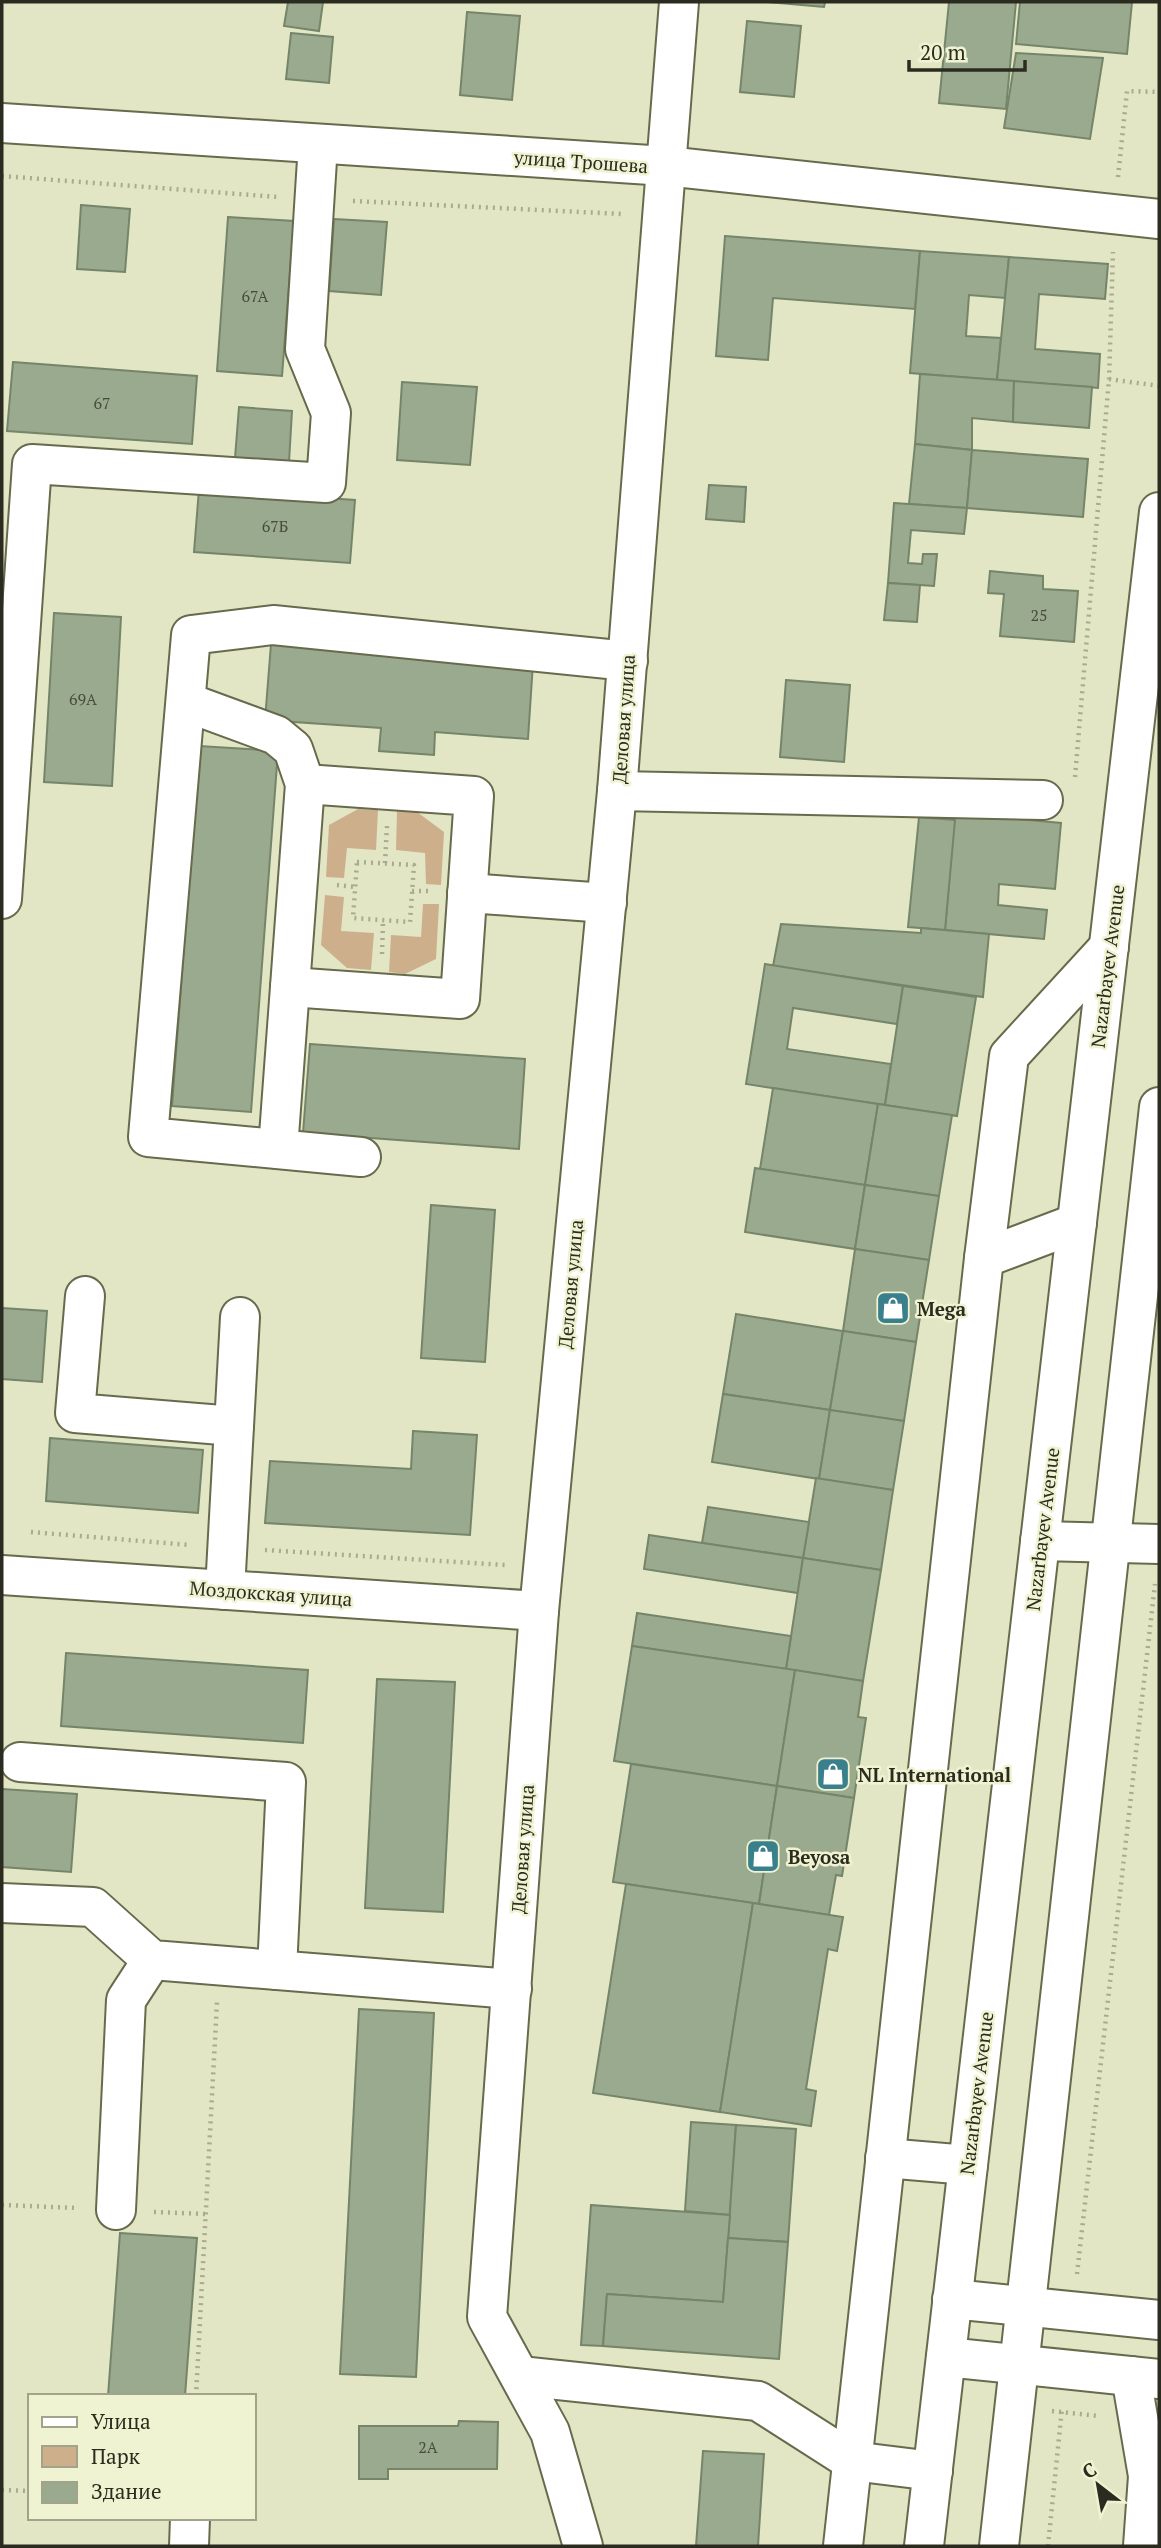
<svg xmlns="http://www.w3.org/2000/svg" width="1161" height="2548" font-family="'PT Serif',serif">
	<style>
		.green { fill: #cdb08b }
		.building { fill: #9aaa8e; stroke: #758569; stroke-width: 2 }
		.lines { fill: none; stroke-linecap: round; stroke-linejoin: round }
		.minor-casing { stroke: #676a4c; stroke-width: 42 }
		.major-casing { stroke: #676a4c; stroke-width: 42 }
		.path { stroke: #a7ab8f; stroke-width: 4.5; stroke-dasharray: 2 5; stroke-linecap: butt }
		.minor { stroke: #fff; stroke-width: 38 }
		.major { stroke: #fff; stroke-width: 38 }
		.labels { text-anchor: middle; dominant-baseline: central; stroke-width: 5; stroke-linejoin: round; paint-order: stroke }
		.number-label { font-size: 16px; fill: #474c3b }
		.street-label { font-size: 19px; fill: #2b2c1f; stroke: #f0f3d1 }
		.poi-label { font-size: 19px; font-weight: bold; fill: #2b2c1f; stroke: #f0f3d1; text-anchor: start }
	</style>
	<rect width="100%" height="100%" fill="#e2e6c4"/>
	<g class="green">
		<path d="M358 809 378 810 376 850 347 848 344 878 326 877 329 825Z"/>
		<path d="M397 810 417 812 444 832 441 885 426 884 425 853 396 850Z"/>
		<path d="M325 895 344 897 341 931 374 933 371 970 347 968 321 945Z"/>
		<path d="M423 904H439L436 959 405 974 389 972 391 935 421 937Z"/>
	</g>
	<g class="building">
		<path d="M288 2H323L319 31 284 26Z"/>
		<path d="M767 2H825L824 7Z"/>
		<path d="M949 2H1016L1006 109 939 103Z"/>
		<path d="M1020 2H1132L1127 54 1016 44Z"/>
		<path d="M467 12 520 16 512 100 460 95Z"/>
		<path d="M747 21 801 26 794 97 740 92Z"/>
		<path d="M291 33 333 37 329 83 286 79Z"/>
		<path d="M1016 53 1103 58 1090 139 1004 128Z"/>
		<path d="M81 205 130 209 125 272 77 269Z"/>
		<path d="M228 217 294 221 282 376 217 371Z"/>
		<path d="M334 219 387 222 381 295 329 291Z"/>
		<path d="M725 236 920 251 915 309 773 298 768 360 716 356Z"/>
		<path d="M920 251 1009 257 1005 298 969 295 966 336 1001 338 997 380 910 373Z"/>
		<path d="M1009 257 1108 264 1105 299 1039 294 1035 349 1100 354 1098 388 997 380Z"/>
		<path d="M13 362 197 376 192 444 7 431Z"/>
		<path d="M920 374 1014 381 1013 422 972 418V450L915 444Z"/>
		<path d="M1014 381 1092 387 1089 428 1013 422Z"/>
		<path d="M402 382 477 387 470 465 397 460Z"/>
		<path d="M239 407 292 411 289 462 235 458Z"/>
		<path d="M915 444 972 450 967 508 909 504Z"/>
		<path d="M972 450 1088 459 1083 517 967 508Z"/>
		<path d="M709 485 746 487 744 522 706 519Z"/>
		<path d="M199 489 355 500 350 563 194 552Z"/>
		<path d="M894 503 967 508 964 534 911 530 908 563 922 564 923 554H937L934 586 888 583Z"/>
		<path d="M990 571 1043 576V589L1078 591 1074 642 1000 636 1004 594 988 593Z"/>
		<path d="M888 583 920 585 917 622 884 620Z"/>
		<path d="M54 613 121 617 112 786 44 782Z"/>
		<path d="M271 644 533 663 528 739 435 732 434 755 379 751 381 728 265 720Z"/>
		<path d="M786 680 850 685 844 762 780 757Z"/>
		<path d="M199 746 278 751 251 1112 172 1106Z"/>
		<path d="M955 813 1061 823 1055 889 999 884 998 905 1047 910 1044 939 945 930Z"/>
		<path d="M919 817 955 820 945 930 908 927Z"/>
		<path d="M781 924 921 933V928L989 934 983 997 773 966Z"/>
		<path d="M765 964 903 986 897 1024 793 1008 787 1049 891 1064 885 1105 746 1084Z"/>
		<path d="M903 986 976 997 957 1116 885 1105Z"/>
		<path d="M310 1044 525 1059 519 1149 303 1133Z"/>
		<path d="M773 1088 878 1104 865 1185 760 1169Z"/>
		<path d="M878 1104 952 1115 939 1196 865 1185Z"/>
		<path d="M755 1168 865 1185 855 1249 745 1232Z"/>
		<path d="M865 1185 939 1196 929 1260 855 1249Z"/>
		<path d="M431 1205 495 1210 485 1362 421 1358Z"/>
		<path d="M855 1249 929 1260 916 1342 843 1331Z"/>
		<path d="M2 1308 47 1311 42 1382 2 1379Z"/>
		<path d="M736 1314 843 1331 830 1410 723 1394Z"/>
		<path d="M843 1331 916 1342 904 1421 830 1410Z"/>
		<path d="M723 1394 830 1410 819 1479 712 1462Z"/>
		<path d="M830 1410 904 1421 893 1490 819 1479Z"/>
		<path d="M413 1431 477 1435 470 1535 265 1523 270 1461 411 1469Z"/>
		<path d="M50 1438 203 1450 198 1513 46 1501Z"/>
		<path d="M816 1478 893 1490 881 1570 803 1558Z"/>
		<path d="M708 1507 809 1522 803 1558 702 1543Z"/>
		<path d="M649 1535 803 1558 798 1593 644 1569Z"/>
		<path d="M803 1558 881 1570 863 1681 786 1669Z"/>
		<path d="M637 1613 791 1636 786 1669 632 1646Z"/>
		<path d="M632 1646 795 1670 777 1786 614 1761Z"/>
		<path d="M66 1653 308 1670 303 1743 61 1726Z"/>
		<path d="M795 1670 863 1681 858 1717 866 1718 854 1798 777 1786Z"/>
		<path d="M377 1679 455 1682 443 1912 365 1908Z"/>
		<path d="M631 1764 777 1786 759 1904 613 1882Z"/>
		<path d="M777 1786 854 1798 842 1876 836 1875 829 1915 759 1904Z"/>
		<path d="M2 1789 77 1794 71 1872 2 1867Z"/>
		<path d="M626 1884 753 1903 720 2112 593 2093Z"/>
		<path d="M753 1903 843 1917 837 1951 828 1949 806 2089 816 2091 811 2126 720 2112Z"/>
		<path d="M359 2009 434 2013 416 2377 340 2374Z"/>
		<path d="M691 2122 736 2125 730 2215 685 2211Z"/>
		<path d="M736 2125 796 2129 788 2242 728 2238Z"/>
		<path d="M591 2205 730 2215 723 2302 607 2294 603 2346 581 2345Z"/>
		<path d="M120 2233 197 2238 185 2396H108Z"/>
		<path d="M728 2238 788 2242 779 2359 603 2346 607 2294 723 2302Z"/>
		<path d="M459 2421 498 2422 497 2469H388V2479H359V2426H458Z"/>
		<path d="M703 2451 764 2454 758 2546H696Z"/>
	</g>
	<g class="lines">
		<g class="minor-casing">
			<g id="minor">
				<path d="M2 123 666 166 1159 219"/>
				<path d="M186 702 276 735 293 749 305 784 278 1149"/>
				<path d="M617 791 1043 800"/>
				<path d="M467 893 607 903"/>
				<path d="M2 899 32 464 326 483 331 413 305 349 318 144"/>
				<path d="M290 987 460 999 474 796 305 784"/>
				<path d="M361 1157 148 1137 191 635 273 625 628 661"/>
				<path d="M984 1258 1077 1223"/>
				<path d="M85 1296 75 1413 234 1426"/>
				<path d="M1040 1541 1159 1544"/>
				<path d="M2 1575 539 1611"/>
				<path d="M225 1590 240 1317"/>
				<path d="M20 1762 286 1782 277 1970"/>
				<path d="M2 1903 93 1907 152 1960 512 1989"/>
				<path d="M885 2158 968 2165"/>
				<path d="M116 2210 126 2000 152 1960"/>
				<path d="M952 2299 1159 2320"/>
				<path d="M946 2357 1159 2379"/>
				<path d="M520 2376 758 2401 852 2461 933 2471"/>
				<path d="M1131 2376 1148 2476 1143 2546"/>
				<path d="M189 2546 190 2518"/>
				<path d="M583 2546 550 2432 487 2317 539 1611 617 791 679 2"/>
				<path d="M843 2546 984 1258 1009 1056 1109 947"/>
			</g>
		</g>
		<g class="major-casing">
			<g id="major">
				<path d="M924 2546 1159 512"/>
				<path d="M999 2546 1159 1107"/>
			</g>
		</g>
		<g class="path">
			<path d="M2 176 278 197"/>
			<path d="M1118 177 1127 91 1159 92"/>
			<path d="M353 201 622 214V216"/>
			<path d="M1109 379 1159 386"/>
			<path d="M1075 777 1109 379 1113 252"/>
			<path d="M357 862 414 865 410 922 353 918Z"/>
			<path d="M385 863 387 826"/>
			<path d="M337 885 356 887"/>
			<path d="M412 891H431"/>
			<path d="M382 954 383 921"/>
			<path d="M31 1532 190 1545"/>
			<path d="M265 1550 505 1565"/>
			<path d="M2 2205 79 2208"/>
			<path d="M154 2212 206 2214"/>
			<path d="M1077 2274 1155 1584"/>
			<path d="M196 2396 217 2002"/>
			<path d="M1052 2411 1099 2416"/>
			<path d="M2 2490 30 2491"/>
			<path d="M1048 2546 1062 2408"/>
		</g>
		<use href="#minor" class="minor"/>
		<use href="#major" class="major"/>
	</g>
	<defs>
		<g id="shop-square" transform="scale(1.75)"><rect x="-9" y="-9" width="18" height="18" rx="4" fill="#3a808c" stroke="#f0f3d1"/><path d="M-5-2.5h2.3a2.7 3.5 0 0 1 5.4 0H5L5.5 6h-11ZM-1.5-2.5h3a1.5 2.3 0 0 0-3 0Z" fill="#fff"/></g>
	</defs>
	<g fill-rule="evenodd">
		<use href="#shop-square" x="893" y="1308"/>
		<use href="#shop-square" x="833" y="1774"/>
		<use href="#shop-square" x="763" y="1856"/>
	</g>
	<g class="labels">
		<g class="number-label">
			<text x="255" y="296">67А</text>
			<text x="102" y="403">67</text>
			<text x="275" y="526">67Б</text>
			<text x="1039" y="615">25</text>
			<text x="83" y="699">69А</text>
			<text x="428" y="2447">2А</text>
		</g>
		<g class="street-label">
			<text transform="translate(581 161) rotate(4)">улица Трошева</text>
			<text transform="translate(623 719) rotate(-86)">Деловая улица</text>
			<text transform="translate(1107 966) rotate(-83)">Nazarbayev Avenue</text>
			<text transform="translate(570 1284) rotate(-85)">Деловая улица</text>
			<text transform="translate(1042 1529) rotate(-83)">Nazarbayev Avenue</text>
			<text transform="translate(271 1593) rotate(4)">Моздокская улица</text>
			<text transform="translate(522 1849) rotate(-86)">Деловая улица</text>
			<text transform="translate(976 2093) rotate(-83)">Nazarbayev Avenue</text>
		</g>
		<g class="poi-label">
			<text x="917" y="1308">Mega</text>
			<text x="858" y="1774">NL International</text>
			<text x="788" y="1856">Beyosa</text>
		</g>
	</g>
	<rect width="1161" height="2548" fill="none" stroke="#2b2c1f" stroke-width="7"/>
	<rect x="28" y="2394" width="228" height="126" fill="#f0f3d1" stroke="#a1a38a" stroke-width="2"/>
	<rect x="42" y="2417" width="35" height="10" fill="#ffffff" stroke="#a1a38a" stroke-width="2"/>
	<text x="91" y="2429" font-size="21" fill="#2b2c1f">Улица</text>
	<rect x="42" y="2446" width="35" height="21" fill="#cdb08b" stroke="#a1a38a" stroke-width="2"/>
	<text x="91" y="2464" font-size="21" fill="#2b2c1f">Парк</text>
	<rect x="42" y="2482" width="35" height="21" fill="#9aaa8e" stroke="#a1a38a" stroke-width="2"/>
	<text x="91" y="2499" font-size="21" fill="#2b2c1f">Здание</text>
	<g transform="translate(1098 2485) rotate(329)" stroke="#f0f3d1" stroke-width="5" paint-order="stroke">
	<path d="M0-5L12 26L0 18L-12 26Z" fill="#2b2c1f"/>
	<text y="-10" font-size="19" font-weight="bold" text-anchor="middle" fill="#2b2c1f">С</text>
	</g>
	<path d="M909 60v10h116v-10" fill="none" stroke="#2b2c1f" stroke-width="3.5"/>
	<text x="920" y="60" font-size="21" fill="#2b2c1f" stroke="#f0f3d1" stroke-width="5" paint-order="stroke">20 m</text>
</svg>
